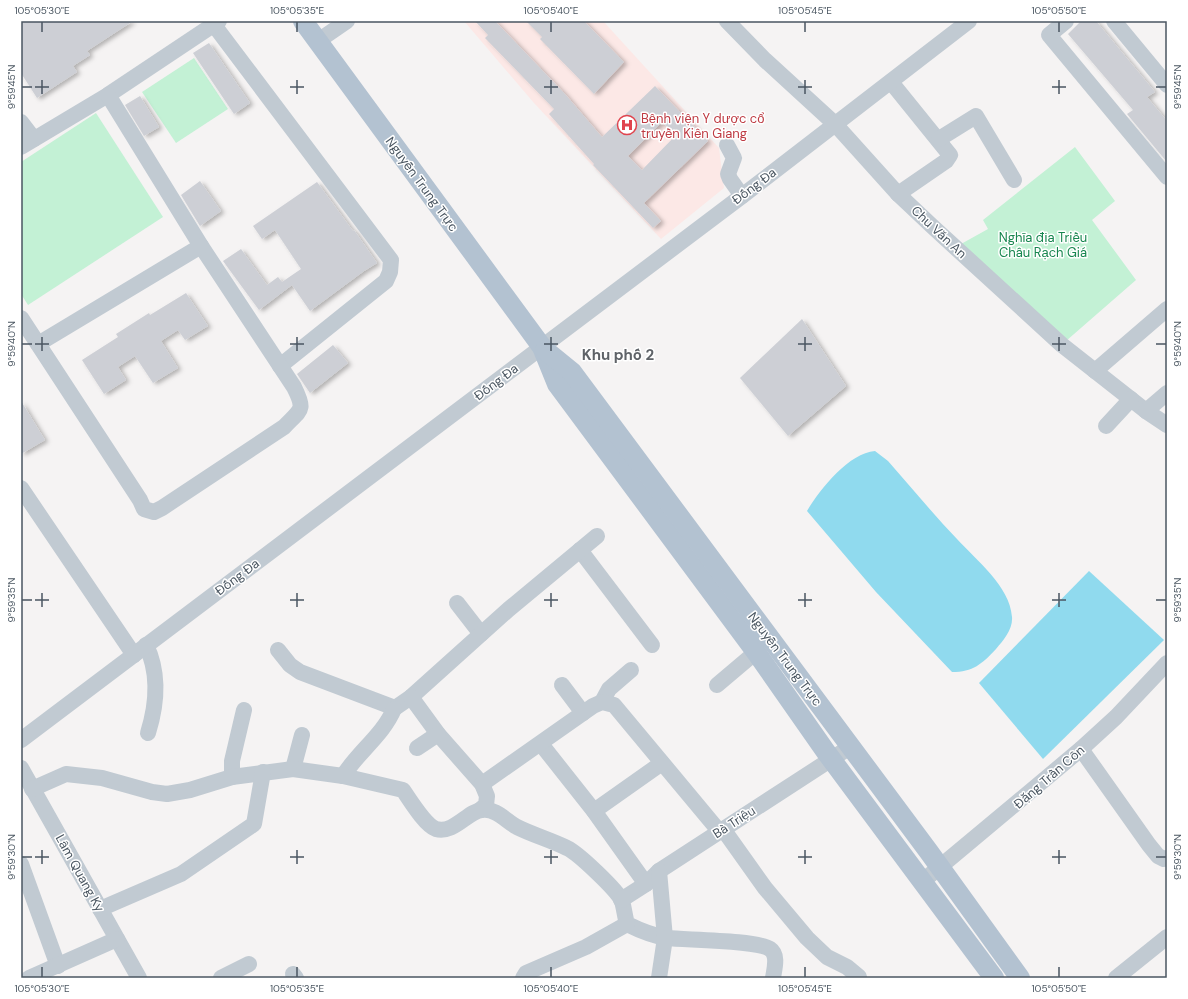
<svg xmlns="http://www.w3.org/2000/svg" width="1188" height="999" font-family="'DM Sans',sans-serif">
	<style>
		.medical { fill: #fce8e6 }
		.green { fill: #c3f1d5 }
		.water { fill: #90daee }
		.building { fill: #cdcfd5; fill-rule: evenodd; filter: url(#shadow) }
		.lines { fill: none; stroke-linecap: round; stroke-linejoin: round }
		.minor { stroke: #c1cad2; stroke-width: 16 }
		.major { stroke: #b3c2d1; stroke-width: 20 }
		.ticks { fill: none; stroke: #4a5661; stroke-width: 1.5 }
		.labels { text-anchor: middle; dominant-baseline: central; stroke-width: 3; stroke-linejoin: round; paint-order: stroke }
		.health-label { font-size: 13px; fill: #be3a42; stroke: #fff; text-anchor: start }
		.street-label { font-size: 13px; fill: #4a5661; stroke: #fff }
		.park-label { font-size: 13px; fill: #17864f; stroke: #fff }
		.quarter-label { font-size: 15px; font-weight: bold; fill: #5f6368; stroke: #fff }
		.neatline { fill: none; stroke: #4a5661; stroke-width: 1.5 }
		.ticks-label { font-size: 10px; text-anchor: middle; fill: #4a5661 }
	</style>
	<defs>
		<filter id="shadow"><feDropShadow dx="3.5" dy="2" stdDeviation="2" flood-color="#0004"/></filter>
	</defs>
	<rect width="100%" height="100%" fill="#f5f3f3"/>
	<path class="medical" d="M464 21H603L719 148 724 188 661 239 534 103Z"/>
	<g class="green">
		<path d="M194 58 228 109 176 143 142 92Z"/>
		<path d="M96 113 163 217 28 305 21 294V162Z"/>
		<path d="M1075 147 1115 201 1092 220 1136 280 1066 341 961 244 988 229 983 220Z"/>
	</g>
	<g class="water">
		<path d="M875 451 888 461C911 487 933 514 957 539 976 560 1010 586 1012 617 1013 629 1004 640 996 649 982 664 973 672 952 672L876 592 807 511C820 489 849 453 875 451Z"/>
		<path d="M1089 571 1164 640 1043 759 979 683Z"/>
	</g>
	<g class="building">
		<path d="M21 21H133L87 51 90 55 73 66 77 72 37 98 21 73Z"/>
		<path d="M475 21H495L565 94 602 137 655 86 708 141 644 203 661 221 653 228 593 165 594 164 549 114 554 109 485 38 488 35ZM662 122 676 135 642 170 628 156Z"/>
		<path d="M526 21H584L624 62 594 94 540 39 542 37Z"/>
		<path d="M1081 21H1096L1155 92 1147 97 1167 121V162L1127 114 1133 110 1068 34Z"/>
		<path d="M209 43 250 103 234 114 193 53Z"/>
		<path d="M140 96 159 127 144 136 125 105Z"/>
		<path d="M200 181 221 211 200 226 181 195Z"/>
		<path d="M317 182 353 231 354 230 377 263 364 271 310 311 292 285 259 310 223 261 241 249 267 285 278 277 282 282 301 269 275 230 262 239 253 226Z"/>
		<path d="M186 293 208 326 185 340 178 330 161 341 178 368 153 383 135 356 118 367 126 380 104 394 82 360 118 337 116 334 149 313 150 315Z"/>
		<path d="M802 319 846 386 788 436 740 378Z"/>
		<path d="M333 345 348 363 310 393 297 374Z"/>
		<path d="M21 401 45 440 21 454Z"/>
	</g>
	<g class="lines">
		<g class="minor">
			<path d="M727 21 765 60 835 124 898 194 933 227 1062 345 1146 411 1167 425"/>
			<path d="M1066 21 1049 35 1167 177"/>
			<path d="M1114 21 1167 85"/>
			<path d="M214 25 391 260 390 272 386 281 280 366"/>
			<path d="M318 41 347 21"/>
			<path d="M891 82 950 155 946 161 898 194"/>
			<path d="M21 122 34 139"/>
			<path d="M939 139 976 116 1014 180"/>
			<path d="M727 145 734 158 728 174 730 179 742 196"/>
			<path d="M21 147 108 95 219 21"/>
			<path d="M21 318 140 500 144 509 154 512 162 508 284 427C301 409 306 411 294 387L201 246 108 95"/>
			<path d="M38 344 201 246"/>
			<path d="M1095 371 1167 309"/>
			<path d="M1146 411 1167 393"/>
			<path d="M1106 426 1131 399"/>
			<path d="M21 488 134 655"/>
			<path d="M580 550 652 645"/>
			<path d="M457 603 481 634"/>
			<path d="M146 645C160 674 157 704 148 733"/>
			<path d="M278 650 290 665 300 672 395 708 411 697 509 609 597 536"/>
			<path d="M562 685 583 713"/>
			<path d="M717 685 756 652"/>
			<path d="M411 697 438 734 482 784 487 796 486 805 481 809"/>
			<path d="M602 702 609 689 631 670"/>
			<path d="M21 740 742 196 969 21"/>
			<path d="M541 744 594 811 646 884"/>
			<path d="M417 748 438 734"/>
			<path d="M1081 749 1149 845 1158 856 1164 859 1167 858"/>
			<path d="M21 768 139 978"/>
			<path d="M293 769 302 735"/>
			<path d="M343 776C358 752 383 735 394 709"/>
			<path d="M232 777V761L244 710"/>
			<path d="M482 784 593 706 602 702 614 705 719 831"/>
			<path d="M32 789 66 774 102 778 152 792 167 794 190 790 232 777 293 769 343 776 403 790C410 800 425 825 436 829 454 834 468 811 482 810 496 808 506 821 517 827 533 835 551 840 567 848 578 853 617 890 622 901 624 908 625 917 627 924 639 930 654 936 667 938 687 940 758 940 770 949 779 955 774 970 773 978"/>
			<path d="M594 811 662 763"/>
			<path d="M723 829 765 888 807 938 827 957 847 967 859 977"/>
			<path d="M21 864 58 966"/>
			<path d="M923 881 1081 749 1116 717 1167 663"/>
			<path d="M621 900 646 884 659 871 850 747"/>
			<path d="M100 909 181 874 254 824 263 772"/>
			<path d="M293 974 296 978"/>
			<path d="M29 978 117 939"/>
			<path d="M221 978 249 964"/>
			<path d="M523 978 526 973 586 947 627 924"/>
			<path d="M659 978 665 938 659 871"/>
			<path d="M1116 978 1167 937"/>
		</g>
		<g class="major">
			<path d="M303 21 542 347 557 384 756 652 826 752 994 978"/>
			<path d="M545 350 572 372 929 852 1020 978"/>
		</g>
	</g>
	<path class="ticks" d="M42 22V32M297 22V32M551 22V32M805 22V32M1059 22V32M42 80V94M297 80V94M551 80V94M805 80V94M1059 80V94M22 87H32M35 87H49M290 87H304M544 87H558M798 87H812M1052 87H1066M1156 87H1166M42 337V351M297 337V351M551 337V351M805 337V351M1059 337V351M22 344H32M35 344H49M290 344H304M544 344H558M798 344H812M1052 344H1066M1156 344H1166M42 593V607M297 593V607M551 593V607M805 593V607M1059 593V607M22 600H32M35 600H49M290 600H304M544 600H558M798 600H812M1052 600H1066M1156 600H1166M42 850V864M297 850V864M551 850V864M805 850V864M1059 850V864M22 857H32M35 857H49M290 857H304M544 857H558M798 857H812M1052 857H1066M1156 857H1166M42 967V977M297 967V977M551 967V977M805 967V977M1059 967V977"/>
	<defs>
		<g id="hospital-ring" transform="scale(1)"><circle r="9.5" fill="#fff" stroke="#e0444e" stroke-width="1.5"/><path d="M-5-5h3v3.5h4V-5h3V5h-3V1.5h-4V5h-3Z" fill="#e0444e"/></g>
	</defs>
	<g fill-rule="evenodd">
		<use href="#hospital-ring" x="627" y="125"/>
	</g>
	<g class="labels">
		<g class="health-label">
			<text x="641" y="118">Bệnh viện Y dược cổ<tspan x="641" dy="15">truyền Kiên Giang</tspan></text>
		</g>
		<g class="street-label">
			<text transform="translate(422 184) rotate(54)">Nguyễn Trung Trực</text>
			<text transform="translate(754 186) rotate(-37)">Đống Đa</text>
			<text transform="translate(939 232) rotate(43)">Chu Văn An</text>
			<text transform="translate(496 382) rotate(-37)">Đống Đa</text>
			<text transform="translate(237 577) rotate(-37)">Đống Đa</text>
			<text transform="translate(785 659) rotate(53)">Nguyễn Trung Trực</text>
			<text transform="translate(1049 777) rotate(-41)">Đặng Trần Côn</text>
			<text transform="translate(734 822) rotate(-33)">Bà Triệu</text>
			<text transform="translate(80 873) rotate(61)">Lâm Quang Ky</text>
		</g>
		<g class="park-label">
			<text x="1043" y="237">Nghĩa địa Triều<tspan x="1043" dy="15">Châu Rạch Giá</tspan></text>
		</g>
		<g class="quarter-label">
			<text x="618" y="355">Khu phố 2</text>
		</g>
	</g>
	<rect width="1188" height="999" fill="none" stroke="#ffffff" stroke-width="44"/>
	<rect x="22" y="22" width="1144" height="955" class="neatline"/>
	<g class="ticks-label">
		<text x="42" y="14">105°05'30"E</text>
		<text x="297" y="14">105°05'35"E</text>
		<text x="551" y="14">105°05'40"E</text>
		<text x="805" y="14">105°05'45"E</text>
		<text x="1059" y="14">105°05'50"E</text>
		<text transform="translate(11 87) rotate(-90)" y="4">9°59'45"N</text>
		<text transform="translate(1177 87) rotate(-90)" y="4">9°59'45"N</text>
		<text transform="translate(11 344) rotate(-90)" y="4">9°59'40"N</text>
		<text transform="translate(1177 344) rotate(-90)" y="4">9°59'40"N</text>
		<text transform="translate(11 600) rotate(-90)" y="4">9°59'35"N</text>
		<text transform="translate(1177 600) rotate(-90)" y="4">9°59'35"N</text>
		<text transform="translate(11 857) rotate(-90)" y="4">9°59'30"N</text>
		<text transform="translate(1177 857) rotate(-90)" y="4">9°59'30"N</text>
		<text x="42" y="992">105°05'30"E</text>
		<text x="297" y="992">105°05'35"E</text>
		<text x="551" y="992">105°05'40"E</text>
		<text x="805" y="992">105°05'45"E</text>
		<text x="1059" y="992">105°05'50"E</text>
	</g>
</svg>
